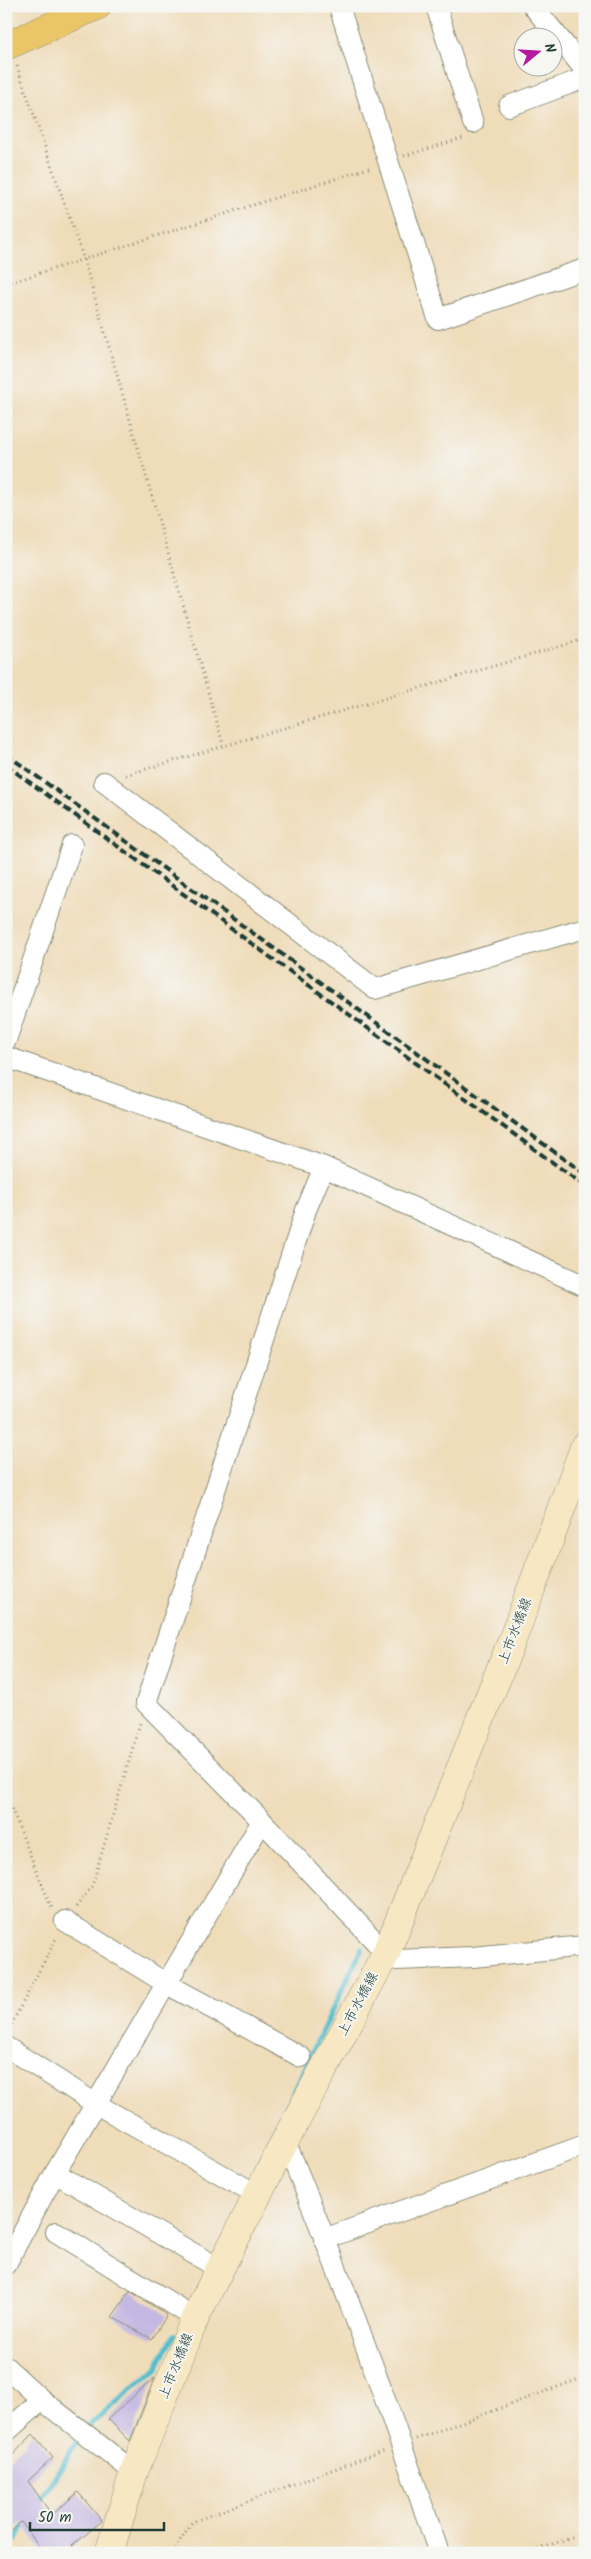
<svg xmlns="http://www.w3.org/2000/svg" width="591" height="2559" font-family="Kalam,'Klee One',sans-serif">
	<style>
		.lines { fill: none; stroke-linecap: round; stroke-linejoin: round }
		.stream { stroke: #53becf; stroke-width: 5.5 }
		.building { fill: #c4b8e2 }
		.street-casing { stroke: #878c76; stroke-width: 22 }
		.secondary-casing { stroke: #878c76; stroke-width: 29 }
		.primary-casing { stroke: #878c76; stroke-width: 29 }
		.path { stroke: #878c76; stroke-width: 3; stroke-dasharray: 1 4; stroke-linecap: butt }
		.street { stroke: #fff; stroke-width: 20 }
		.secondary { stroke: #f7e8c3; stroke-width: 28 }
		.primary { stroke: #ebc669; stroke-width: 28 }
		.rail { stroke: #1f3d34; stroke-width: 4; stroke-dasharray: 8 4; stroke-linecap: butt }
		.labels { text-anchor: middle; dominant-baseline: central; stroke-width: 4; stroke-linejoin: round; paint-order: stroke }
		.street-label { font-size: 14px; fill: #1f3d34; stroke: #f6f6f2 }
	</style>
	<rect width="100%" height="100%" fill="#f6f6f2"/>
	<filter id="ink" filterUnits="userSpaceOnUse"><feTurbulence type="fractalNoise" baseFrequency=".02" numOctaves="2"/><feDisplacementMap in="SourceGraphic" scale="10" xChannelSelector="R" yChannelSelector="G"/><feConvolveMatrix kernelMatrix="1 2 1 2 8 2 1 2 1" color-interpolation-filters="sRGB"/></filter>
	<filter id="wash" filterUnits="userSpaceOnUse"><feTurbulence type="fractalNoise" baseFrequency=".0096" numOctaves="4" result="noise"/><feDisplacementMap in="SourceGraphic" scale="20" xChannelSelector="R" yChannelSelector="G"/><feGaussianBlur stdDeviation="1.12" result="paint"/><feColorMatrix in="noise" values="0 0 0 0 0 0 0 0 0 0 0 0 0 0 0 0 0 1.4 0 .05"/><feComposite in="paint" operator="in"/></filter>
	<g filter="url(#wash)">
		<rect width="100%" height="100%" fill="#efdcb9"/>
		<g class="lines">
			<g class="stream">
				<path d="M270 2141 362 1948"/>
				<path d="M37 2505 85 2429 157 2368 174 2335"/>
				<path d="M7 2553 27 2521"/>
			</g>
		</g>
		<g id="blocks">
			<g class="building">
				<path d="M130 2291 167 2315 152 2339 112 2317Z"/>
				<path d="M155 2377 130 2441 108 2419Z"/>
				<path d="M33 2434 53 2458 28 2481 52 2515 78 2492 102 2521 72 2546 77 2553H44L21 2522 6 2537V2462Z"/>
			</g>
		</g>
	</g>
	<g filter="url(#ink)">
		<use href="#blocks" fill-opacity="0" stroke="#878c76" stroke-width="1"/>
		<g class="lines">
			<g class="street-casing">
				<g id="street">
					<path d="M339 6 438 319 585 269"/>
					<path d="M436 6 473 123"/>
					<path d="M533 6 585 70"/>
					<path d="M509 106 585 78"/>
					<path d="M104 782 375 989 585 928"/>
					<path d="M6 1040 72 845"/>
					<path d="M6 1057 324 1167 585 1286"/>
					<path d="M324 1167 306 1210 146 1703 262 1821 386 1953 397 1960 473 1957 585 1946"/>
					<path d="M65 1921 167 1984 301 2057"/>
					<path d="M6 2047 96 2104 258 2195"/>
					<path d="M285 2141C342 2276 391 2414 439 2553"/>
					<path d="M55 2173 220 2269"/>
					<path d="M56 2232 195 2318"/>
					<path d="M324 2239 585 2145"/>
					<path d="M6 2264 55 2173 262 1821"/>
					<path d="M6 2367 42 2400 134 2472"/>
					<path d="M6 2432 42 2400"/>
				</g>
			</g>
			<g class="secondary-casing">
				<path id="secondary" d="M109 2553 134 2472 195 2318 285 2141 386 1953 511 1643 585 1445"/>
			</g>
			<g class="primary-casing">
				<path id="primary" d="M6 46 97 6"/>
			</g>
			<g class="path">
				<path d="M17 66 84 260 223 744"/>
				<path d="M404 156 463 138"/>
				<path d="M6 284 372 167"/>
				<path d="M126 775 585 639"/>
				<path d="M6 1795 52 1909"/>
				<path d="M76 1907 92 1886 140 1723"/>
				<path d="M9 2029 57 1937"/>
				<path d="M416 2439 585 2377"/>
				<path d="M172 2553 192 2522 385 2450"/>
				<path d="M529 2553 585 2532"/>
			</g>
			<use href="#street" class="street"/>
			<use href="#secondary" class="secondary"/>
			<use href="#primary" class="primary"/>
			<g class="rail">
				<path d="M6 754 585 1174"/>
				<path d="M6 765 585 1186"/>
			</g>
		</g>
	</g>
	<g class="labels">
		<g class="street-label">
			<text transform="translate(515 1631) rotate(-69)">上市水橋線</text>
			<text transform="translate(358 2004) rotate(-62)">上市水橋線</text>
			<text transform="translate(176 2366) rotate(-68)">上市水橋線</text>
		</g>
	</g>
	<rect width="591" height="2559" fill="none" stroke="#f6f6f2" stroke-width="25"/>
	<g transform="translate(538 52) rotate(72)"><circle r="24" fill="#f6f6f2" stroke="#a0aca6"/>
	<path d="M0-4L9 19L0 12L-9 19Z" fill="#b5179e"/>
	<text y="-8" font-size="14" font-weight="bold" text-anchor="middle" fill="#1f3d34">N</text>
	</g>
	<path d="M30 2522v8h134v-8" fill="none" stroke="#1f3d34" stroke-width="2.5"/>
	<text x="38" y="2522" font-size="15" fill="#1f3d34" stroke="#f6f6f2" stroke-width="4" paint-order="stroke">50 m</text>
</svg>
